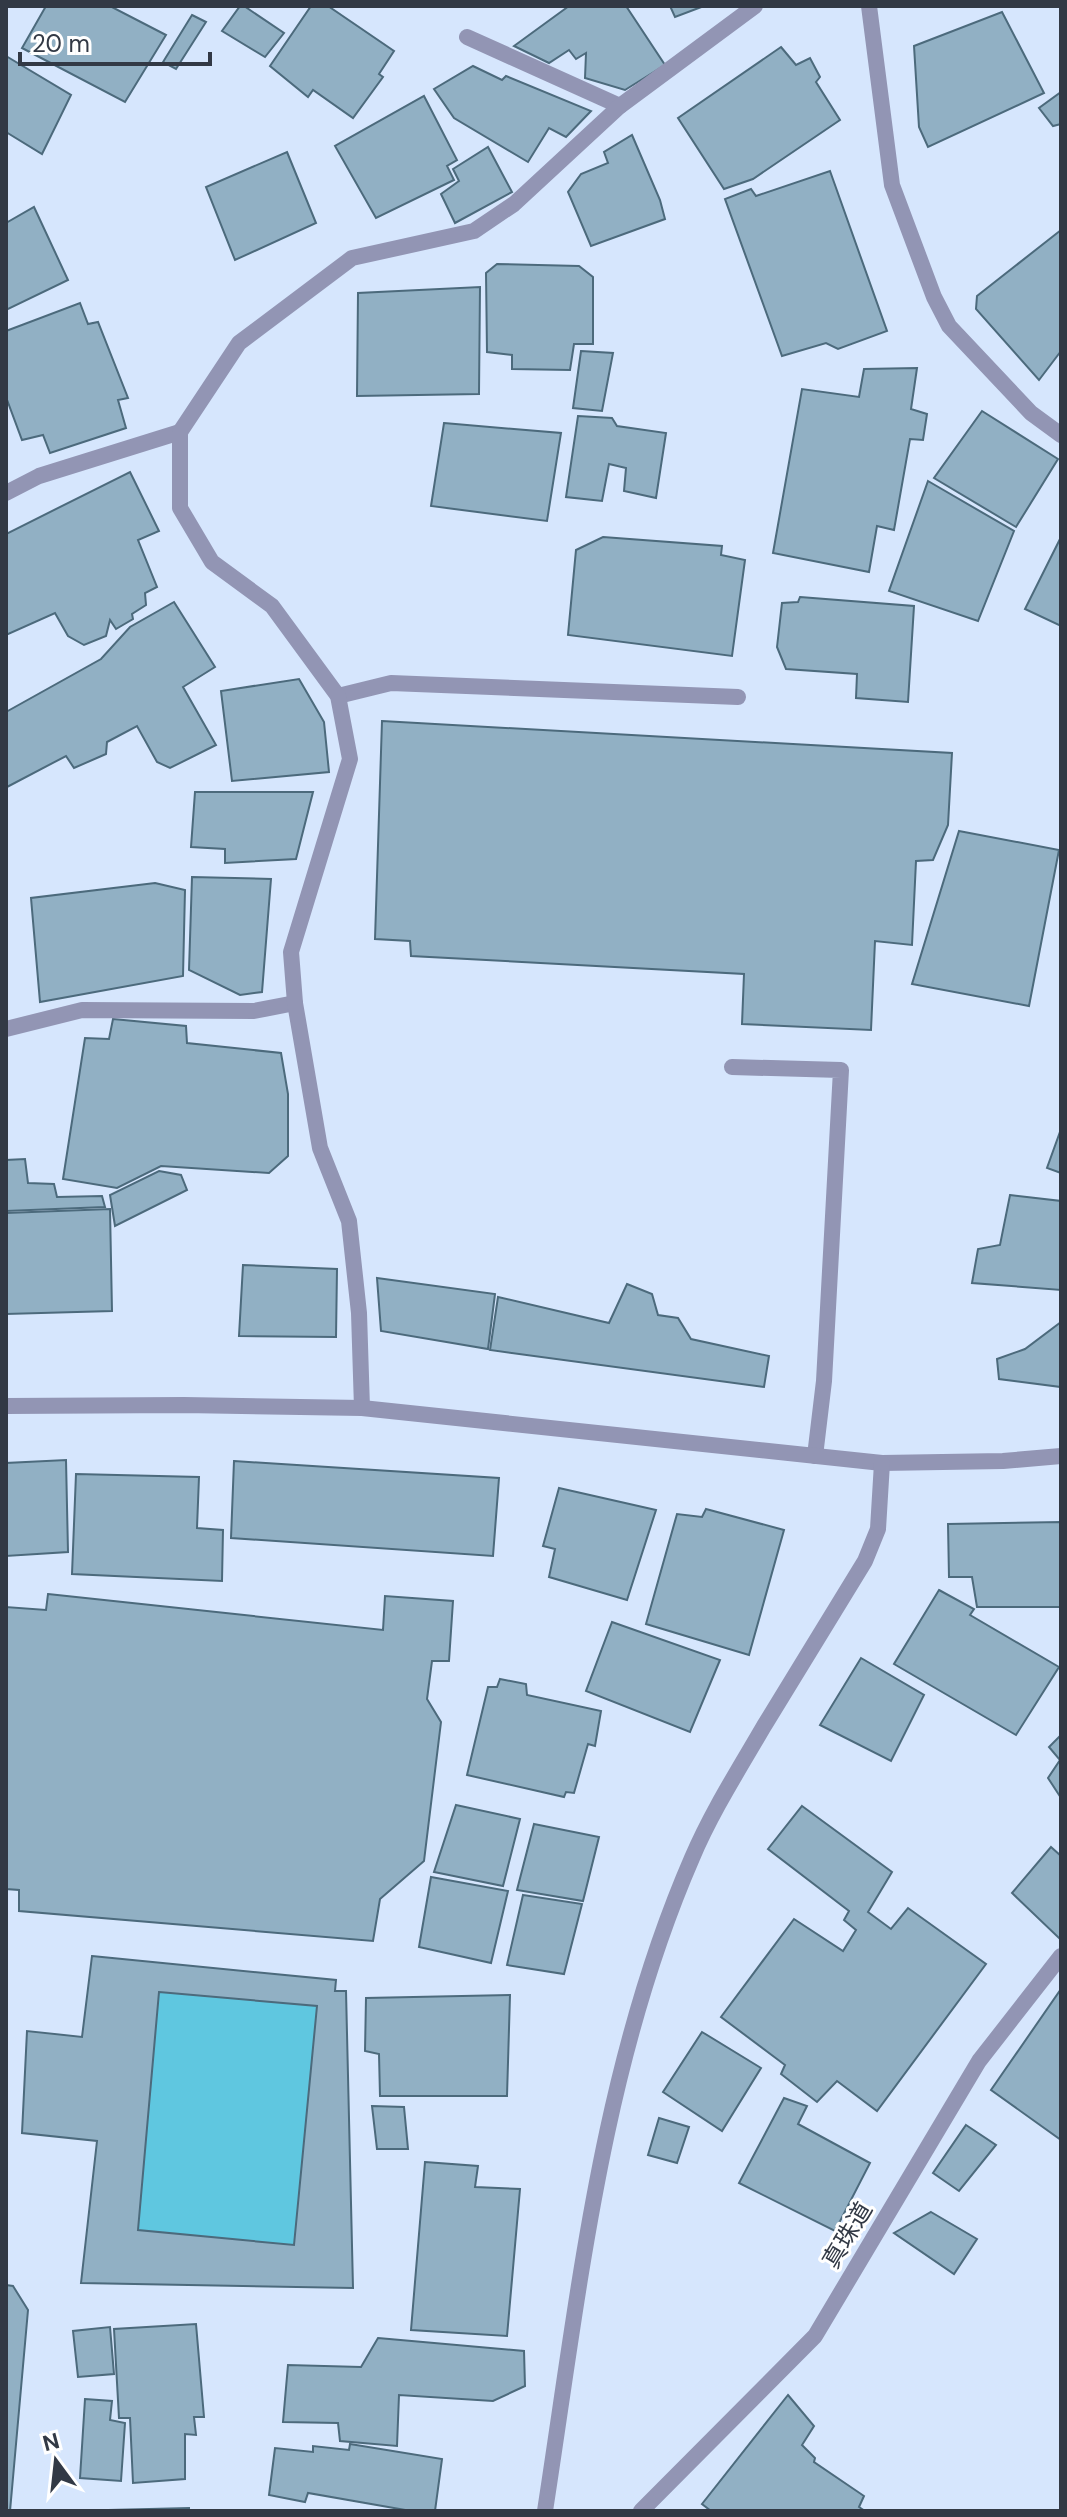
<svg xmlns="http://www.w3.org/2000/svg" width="1067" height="2517" font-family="'DM Sans','Noto Sans JP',sans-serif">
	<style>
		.water { fill: #5fc7e0 }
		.building { fill: #91b0c4; stroke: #4c6a7c; stroke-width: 2; fill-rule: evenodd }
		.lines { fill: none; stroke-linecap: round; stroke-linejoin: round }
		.service { stroke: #9295b4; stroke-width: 16 }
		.minor { stroke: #9295b4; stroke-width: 16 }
		.tertiary { stroke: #9295b4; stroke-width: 16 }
		.labels { text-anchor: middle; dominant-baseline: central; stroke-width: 6; stroke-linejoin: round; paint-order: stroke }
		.street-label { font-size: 24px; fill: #323945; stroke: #fff }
	</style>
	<rect width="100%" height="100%" fill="#d6e6fd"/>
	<path class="water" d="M159 1992 317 2006 294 2245 138 2230Z"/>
	<g class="building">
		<path d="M46 6H110L166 35 125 102 22 48Z"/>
		<path d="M240 6H244L284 33 265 57 222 31Z"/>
		<path d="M311 6H328L394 51 379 74 383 77 353 118 313 90 308 97 270 66Z"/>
		<path d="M569 6H626L665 65 625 90 585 78 586 53 576 59 569 50 549 63 514 46Z"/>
		<path d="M670 6H704L675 17Z"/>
		<path d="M1002 12 1044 93 928 147 919 127 914 46Z"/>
		<path d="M192 15 206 22 176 69 163 62Z"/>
		<path d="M781 47 796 65 810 58 820 77 816 82 840 120 753 179 724 189 678 118Z"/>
		<path d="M6 56 71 95 42 154 6 132Z"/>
		<path d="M473 66 502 80 506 76 591 111 566 137 549 128 528 162 454 118 434 89Z"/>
		<path d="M1061 92V124L1053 126 1039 108Z"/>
		<path d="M424 96 457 160 447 166 454 180 376 218 335 146Z"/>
		<path d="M632 135 660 200 665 219 591 246 568 192 581 174 608 163 604 152Z"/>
		<path d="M488 147 512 192 455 223 441 194 459 181 453 169Z"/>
		<path d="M287 152 316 223 235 260 206 187Z"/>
		<path d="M830 171 887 331 838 349 826 343 782 356 725 199 751 189 756 196Z"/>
		<path d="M34 207 68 280 6 310V223Z"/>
		<path d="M1061 230V351L1039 380 976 309 977 296Z"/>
		<path d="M497 264 579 266 593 277V344H574L570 370 512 369V355L487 352 486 273Z"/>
		<path d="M480 287 479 394 357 396 358 293Z"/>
		<path d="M80 303 88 324 98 322 128 398 118 400 126 428 50 453 43 435 22 440 6 397V331Z"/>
		<path d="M581 351 613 353 602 411 573 408Z"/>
		<path d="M917 368 911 409 927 414 923 440 910 439 894 530 877 526 869 572 773 553 802 389 859 397 864 369Z"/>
		<path d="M982 411 1058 459 1016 527 934 478Z"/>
		<path d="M578 416 612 418 617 426 666 433 656 498 624 491 626 468 609 464 602 501 566 497Z"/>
		<path d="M444 423 561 433 547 521 431 506Z"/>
		<path d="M130 472 159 531 138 540 157 587 145 593 146 605 132 614 133 619 116 629 110 620 106 636 84 645 68 636 55 613 6 635V534Z"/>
		<path d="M928 481 1014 531 978 621 889 591Z"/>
		<path d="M603 537 722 546 721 555 745 560 732 656 568 635 576 550Z"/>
		<path d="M1061 537V626L1025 609Z"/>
		<path d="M800 597 914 606 908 702 856 698 857 674 786 669 777 647 782 603 798 602Z"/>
		<path d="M174 602 215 667 183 687 216 745 170 768 157 762 137 726 107 742 106 754 74 768 66 756 7 787 6 712 101 659 130 627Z"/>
		<path d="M299 679 324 722 329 772 232 781 221 691Z"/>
		<path d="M382 721 952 753 948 825 933 860 916 861 912 945 875 941 871 1030 742 1024 744 974 411 956 410 941 375 939Z"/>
		<path d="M195 792H313L296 859 225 863V849L191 847Z"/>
		<path d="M959 831 1059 850 1029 1006 912 984Z"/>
		<path d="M192 877 271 879 262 992 240 995 189 970Z"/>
		<path d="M155 883 185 890 183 976 40 1002 31 898Z"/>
		<path d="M113 1019 186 1026 187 1043 281 1053 288 1094V1156L269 1173 161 1166 117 1188 63 1179 85 1038 109 1039Z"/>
		<path d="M1061 1129V1173L1047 1168Z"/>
		<path d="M25 1159 28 1183 54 1184 57 1197 102 1196 105 1207 6 1211V1160Z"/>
		<path d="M159 1171 181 1175 187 1190 115 1226 110 1195Z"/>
		<path d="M1010 1195 1061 1201V1290L972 1283 978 1249 1000 1245Z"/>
		<path d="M110 1209 112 1311 6 1314V1213Z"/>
		<path d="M243 1265 337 1269 336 1337 239 1336Z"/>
		<path d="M377 1278 495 1294 488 1349 381 1331Z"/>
		<path d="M627 1284 652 1294 658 1315 678 1318 691 1339 769 1356 764 1387 490 1350 498 1297 609 1323Z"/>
		<path d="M1061 1322V1387L999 1379 997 1359 1025 1349Z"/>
		<path d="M66 1460 68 1552 6 1556V1463Z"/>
		<path d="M234 1461 499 1478 493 1556 231 1538Z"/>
		<path d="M76 1474 199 1477 197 1528 223 1530 222 1581 72 1574Z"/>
		<path d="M559 1488 656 1510 627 1600 549 1577 555 1549 543 1546Z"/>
		<path d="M706 1509 784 1530 749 1655 646 1624 677 1514 702 1517Z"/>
		<path d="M1061 1522V1607H977L972 1577H949L948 1524Z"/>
		<path d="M939 1590 974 1609 970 1615 1059 1667 1016 1735 894 1664Z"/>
		<path d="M48 1594 383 1630 385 1596 453 1601 449 1661H432L427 1699 441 1722 424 1861 380 1899 373 1941 19 1911V1890L6 1889V1607L46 1610Z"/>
		<path d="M612 1622 720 1660 690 1732 586 1691Z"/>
		<path d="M861 1658 924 1695 891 1761 820 1725Z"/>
		<path d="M500 1679 526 1684 527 1695 601 1711 595 1746 588 1744 574 1793 566 1792 564 1797 467 1775 488 1687H497Z"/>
		<path d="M1061 1735V1798L1048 1778 1060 1760 1049 1747Z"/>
		<path d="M456 1805 520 1819 503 1886 434 1872Z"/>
		<path d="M802 1806 892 1872 868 1912 891 1929 908 1908 986 1964 877 2111 837 2081 817 2102 781 2074 785 2065 721 2017 794 1919 843 1951 856 1930 844 1920 849 1911 768 1849Z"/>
		<path d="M534 1824 599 1837 583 1901 517 1890Z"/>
		<path d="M1051 1847 1061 1856 1060 1939 1012 1893Z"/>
		<path d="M431 1877 508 1891 491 1963 419 1947Z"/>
		<path d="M523 1895 582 1904 564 1974 507 1965Z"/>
		<path d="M92 1956 336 1980 335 1991H346L353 2288 81 2283 97 2141 22 2133 27 2031 82 2037ZM159 1992 317 2006 294 2245 138 2230Z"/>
		<path d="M1061 1989V2140L991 2090Z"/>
		<path d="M510 1995 507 2096H380L379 2054 365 2051 366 1998Z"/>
		<path d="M702 2032 761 2068 722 2131 663 2092Z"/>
		<path d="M784 2098 807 2106 798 2124 870 2163 835 2231 739 2183Z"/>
		<path d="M372 2106 404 2107 408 2149H377Z"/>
		<path d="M659 2118 689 2127 677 2163 648 2155Z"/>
		<path d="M966 2125 996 2145 959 2191 933 2173Z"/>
		<path d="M425 2162 478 2166 475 2187 520 2189 507 2336 411 2330Z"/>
		<path d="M931 2212 977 2239 954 2274 894 2233Z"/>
		<path d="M6 2285 13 2286 28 2310 10 2511H6Z"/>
		<path d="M196 2324 204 2417H194L196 2435 185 2434V2479L133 2483 130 2418H119L114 2329Z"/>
		<path d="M110 2327 114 2374 78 2377 73 2331Z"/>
		<path d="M378 2338 524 2351 525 2386 493 2401 399 2395 397 2446 340 2441 338 2423 283 2422 288 2365 361 2367Z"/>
		<path d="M788 2395 814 2426 802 2445 815 2458 814 2462 864 2496 859 2507 865 2511H711L702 2504Z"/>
		<path d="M85 2399 112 2401 110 2420 125 2423 121 2481 80 2478Z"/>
		<path d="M350 2444 442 2459 435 2511H411L308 2493 305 2502 269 2495 275 2448 313 2452V2446L349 2450Z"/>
		<path d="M189 2508V2511H109V2510Z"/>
	</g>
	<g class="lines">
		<g class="service">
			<path d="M338 696 391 683 738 697"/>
			<path d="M732 1067 841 1070 824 1381 815 1456"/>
		</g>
		<g class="minor">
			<path d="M869 6 892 185 934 297 949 326 1031 413 1061 435"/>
			<path d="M467 37 620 106"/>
			<path d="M6 493 39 476 180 432"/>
			<path d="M6 1029 82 1010 254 1011 295 1003"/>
			<path d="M362 1408 359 1313 349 1221 320 1148 295 1003 291 952 350 759 338 696 272 606 212 562 180 508V432L239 343 352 258 474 231 514 204 620 106 755 6"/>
			<path d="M641 2511 815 2336 979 2061 1061 1956"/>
		</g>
		<g class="tertiary">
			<path d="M6 1406 184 1405 362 1408 882 1463 1003 1461 1061 1456"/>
			<path d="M545 2511C579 2291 602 2065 692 1858 711 1813 739 1769 764 1726 798 1671 831 1616 865 1561L878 1529 882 1463"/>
		</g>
	</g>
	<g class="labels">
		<g class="street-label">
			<text transform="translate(847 2235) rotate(-59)">真珠道</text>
		</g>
	</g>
	<rect width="1067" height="2517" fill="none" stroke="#323945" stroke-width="16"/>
	<g transform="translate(56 2461) rotate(345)" stroke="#ffffff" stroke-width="6" paint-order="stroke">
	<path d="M0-6L14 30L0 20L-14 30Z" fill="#323945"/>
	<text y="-12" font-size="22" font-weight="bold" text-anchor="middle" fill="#323945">N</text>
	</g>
	<path d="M20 52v12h190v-12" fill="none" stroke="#323945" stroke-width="4"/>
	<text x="32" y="52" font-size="24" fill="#323945" stroke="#ffffff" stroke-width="6" paint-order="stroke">20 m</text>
</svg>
